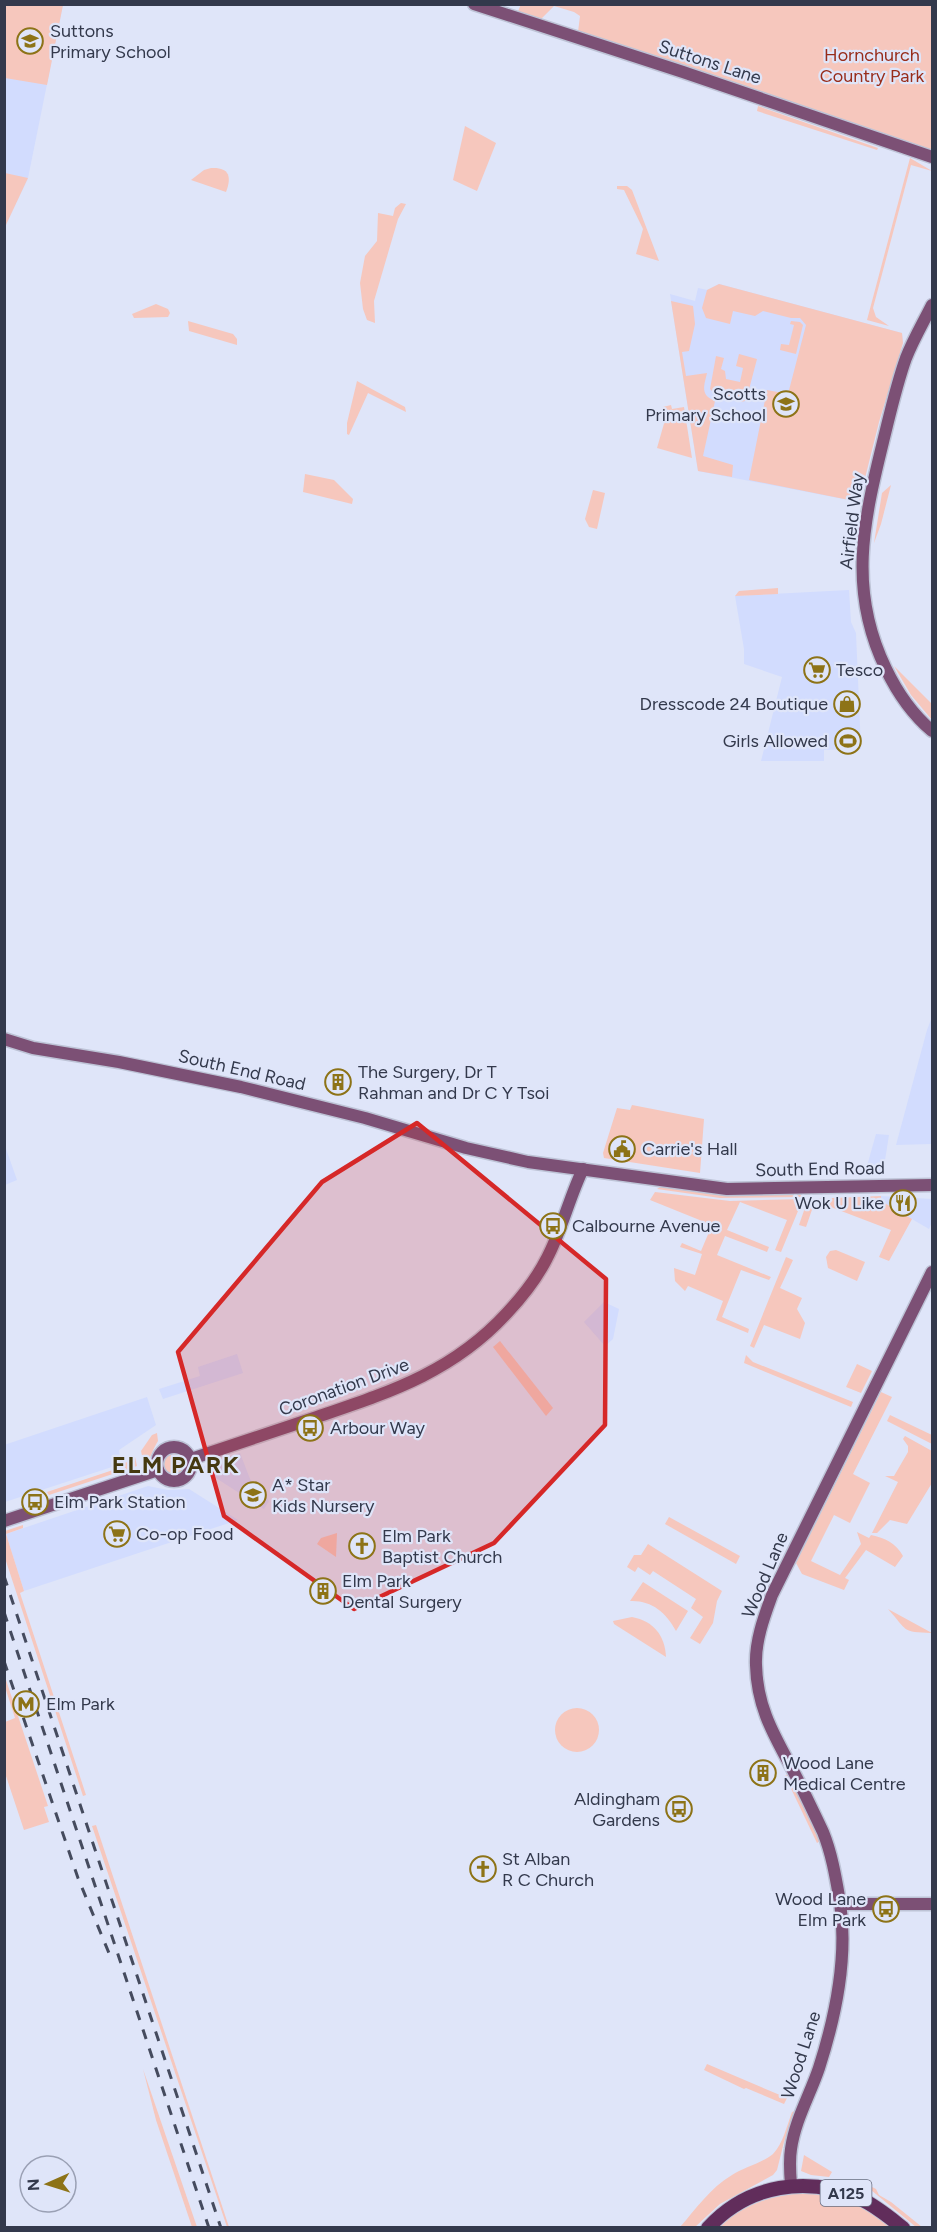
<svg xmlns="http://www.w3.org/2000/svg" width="937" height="2232" font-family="Figtree,sans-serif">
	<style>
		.built { fill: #d2dcfe }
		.green { fill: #f6c7bd }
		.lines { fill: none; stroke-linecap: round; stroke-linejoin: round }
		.secondary-casing { stroke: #bdc3d6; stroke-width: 15 }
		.primary-casing { stroke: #bdc3d6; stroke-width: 16 }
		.secondary { stroke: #7c5075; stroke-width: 12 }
		.primary { stroke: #612d5b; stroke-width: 14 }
		.rail { stroke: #454b5e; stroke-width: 3; stroke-dasharray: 10 10; stroke-linecap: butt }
		.marked { fill: #d62828; fill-opacity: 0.2; stroke: #d62828; stroke-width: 4.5; stroke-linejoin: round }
		.labels { text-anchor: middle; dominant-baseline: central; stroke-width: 4.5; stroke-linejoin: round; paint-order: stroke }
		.shield { fill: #dfe5f9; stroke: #676d80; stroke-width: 1.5 }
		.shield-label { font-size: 16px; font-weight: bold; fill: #33394c }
		.poi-label { font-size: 18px; fill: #33394c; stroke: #dfe5f9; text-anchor: start }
		.park-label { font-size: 18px; fill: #982c1a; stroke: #dfe5f9 }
		.street-label { font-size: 18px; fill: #33394c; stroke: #dfe5f9 }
		.district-label { font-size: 24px; font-weight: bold; letter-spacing: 1.5px; fill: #453910; stroke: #dfe5f9 }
	</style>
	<rect width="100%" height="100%" fill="#dfe5f9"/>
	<g class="built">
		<path d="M5 5H63L28 178 5 226Z"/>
		<path d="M719 284 902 333 903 343 879 422 859 502 698 471 670 294 695 301 698 288 707 290Z"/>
		<path d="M849 590 851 622 856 633 861 749 824 750V761H761L782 677 744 664V649L735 596Z"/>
		<path d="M932 1017V1144L896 1145 927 1030Z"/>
		<path d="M876 1134 889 1135 883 1173H865Z"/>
		<path d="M4 1143 17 1180 5 1185H4Z"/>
		<path d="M881 1196 932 1199V1222L929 1229 881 1201Z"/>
		<path d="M604 1302 619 1309 613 1339 605 1346 584 1322Z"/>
		<path d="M237 1354 243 1373 163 1399 159 1389 200 1376 198 1367Z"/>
		<path d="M147 1397 156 1425 119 1450 121 1464 5 1502 4 1445Z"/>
		<path d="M240 1453 250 1479 269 1501 264 1509 202 1469 204 1466Z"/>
		<path d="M148 1486 168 1490 189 1489 238 1520 24 1591 6 1534Z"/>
	</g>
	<g class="green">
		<path d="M521 4 932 5V150L701 71 578 32 580 16 574 12 554 6 539 21 517 14Z"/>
		<path d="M4 5H63L47 85 5 78Z"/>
		<path d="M758 106 878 148 877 150 757 111Z"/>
		<path d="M465 126 496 143 477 191 453 180Z"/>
		<path d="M910 158 932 171 911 165 873 308 876 317 889 326 867 320Z"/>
		<path d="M211 168C229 167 232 176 226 192L191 180 204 170Z"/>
		<path d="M5 173 28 178 5 227 4 173Z"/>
		<path d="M617 186H627L632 190 659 261 636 254 643 229 624 190 617 189Z"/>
		<path d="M401 203 406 204 398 219 374 301 375 323 367 320 363 309 360 283 365 256 377 241 378 213 393 216 395 208Z"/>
		<path d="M719 284 902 333 903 343 879 422 859 502 749 480 767 390 788 394 806 325 800 318H791L763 311 755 316 733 311 730 324 706 318 702 308 707 290Z"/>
		<path d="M671 301 693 306 695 324 689 351 682 352 686 376 707 373C704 386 700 395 715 401L703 456 733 465 732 477 698 471Z"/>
		<path d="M156 304 168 309 170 313 168 317 134 318 132 314Z"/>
		<path d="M188 321 233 334 237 339V345L189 331Z"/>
		<path d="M791 321 800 322 803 325 796 354 780 350 781 344 789 345 794 325 790 324Z"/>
		<path d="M739 354 757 359 747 397 745 401 741 402 717 396 710 389 716 356 724 358 721 369 725 371 726 379 740 382 743 368 736 366Z"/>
		<path d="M357 381 405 407 406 412 368 393 349 435 347 434V423Z"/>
		<path d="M671 405 672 409 684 407 692 458 657 448 665 420 663 407Z"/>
		<path d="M305 474 334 480 353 499 352 504 303 492Z"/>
		<path d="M891 485 881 524 874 543 882 493Z"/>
		<path d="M593 490 605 493 597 529 589 527 585 519Z"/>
		<path d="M778 588V594L735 596 739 591Z"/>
		<path d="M894 666 932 704V720L911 695Z"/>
		<path d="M632 1105 704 1119 700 1173 604 1158 603 1153 617 1108 630 1110Z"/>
		<path d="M660 1187 717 1193H800L802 1197 720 1198 657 1189Z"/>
		<path d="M655 1192 730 1201 803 1199 781 1252 775 1250 787 1220 740 1202 727 1230 769 1247 767 1252 725 1236 717 1255 771 1277 769 1280 741 1270 722 1317 749 1329 748 1333 716 1320 723 1301 688 1286 685 1291 675 1281 674 1268 695 1275 702 1254 680 1247 682 1243 701 1251 712 1225 650 1200Z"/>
		<path d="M881 1196V1201L912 1219 889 1261 879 1257 891 1230 815 1201 806 1227 799 1225 808 1199Z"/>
		<path d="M836 1250 865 1262 857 1281 828 1268 826 1257 830 1251Z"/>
		<path d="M786 1257 793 1260 780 1288 802 1298 797 1309 805 1323 800 1339 764 1325 754 1348 750 1346Z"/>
		<path d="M500 1341 553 1408 546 1416 493 1347Z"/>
		<path d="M746 1355 753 1362 853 1402 851 1407 744 1363Z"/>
		<path d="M857 1364 872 1371 861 1393 846 1387Z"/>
		<path d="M881 1392 892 1397 853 1474 870 1483 850 1523 834 1515 811 1561 840 1575 861 1544 857 1532 869 1538 871 1535C885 1538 896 1543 903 1556L895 1567 866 1550 845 1578 849 1580 844 1590 802 1574 796 1563Z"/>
		<path d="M890 1415 932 1435V1444L887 1421Z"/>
		<path d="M157 1433 158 1441C153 1448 150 1461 144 1465L141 1451 152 1435Z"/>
		<path d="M905 1436 932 1451V1483L907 1524 890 1520 877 1533H872L898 1482 885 1476H894L908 1452V1446L903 1439Z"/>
		<circle cx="175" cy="1464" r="11"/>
		<path d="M135 1457 137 1466 49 1495 47 1492 119 1468V1464L128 1462Z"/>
		<path d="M669 1517 740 1556 736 1564 665 1524Z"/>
		<path d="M23 1525V1528L6 1534 24 1591 20 1593 86 1795 83 1796 5 1558V1531Z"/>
		<path d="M337 1533 336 1557 317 1544 321 1538Z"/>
		<path d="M648 1544 722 1591 717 1601 713 1623 700 1644 690 1638 703 1617 691 1608 696 1599 653 1571 650 1575 638 1567 635 1572 627 1567 634 1555H641Z"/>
		<path d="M643 1582 688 1611 676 1631C666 1612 651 1600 630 1601Z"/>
		<path d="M888 1609 932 1633C901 1632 908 1631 888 1609Z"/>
		<path d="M632 1617C654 1621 665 1636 666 1657L614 1624 613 1621Z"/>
		<path d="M4 1674 48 1806 44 1807 49 1822 24 1830 5 1773V1722L15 1718 5 1687Z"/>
		<circle cx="577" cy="1730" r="22"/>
		<path d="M789 1773 817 1832 820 1841 817 1843 785 1776Z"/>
		<path d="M96 1825 229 2227H227L92 1826Z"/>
		<path d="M707 2064 787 2098 784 2104 746 2088 744 2089 704 2070Z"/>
		<path d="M143 2069 197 2227H192L156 2120Z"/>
		<path d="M795 2111 784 2142 777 2170 773 2175 720 2204 695 2227H680C696 2209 710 2188 732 2175 743 2168 764 2162 773 2154 783 2144 787 2125 792 2112Z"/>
		<path d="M804 2155 832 2172 829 2177 811 2175 801 2171Z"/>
		<path d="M872 2187 876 2189 879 2195 891 2202 922 2227H916L871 2190Z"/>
		<path d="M798 2193C838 2194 862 2205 894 2228H719C741 2205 768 2197 798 2193Z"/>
	</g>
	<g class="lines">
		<g class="secondary-casing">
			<g id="secondary">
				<path d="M474 4 683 72 932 157"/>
				<path d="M932 305C923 323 913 340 906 358 896 386 890 414 883 442 863 523 848 591 886 669 897 692 912 714 932 731"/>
				<path d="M4 1039 33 1048 119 1062 241 1087 365 1118 466 1148 528 1162 727 1189 932 1185"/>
				<circle cx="174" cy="1464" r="17"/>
				<path d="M191 1459C233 1445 275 1431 317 1417 390 1392 453 1372 507 1313 522 1297 537 1278 547 1258 562 1230 569 1198 583 1169"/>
				<path d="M4 1521 158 1470"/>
				<path d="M840 1904H932"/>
				<path d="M791 2185C790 2173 789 2161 791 2149 795 2120 810 2095 819 2068 836 2015 848 1958 840 1902 836 1879 832 1854 823 1832 812 1809 801 1785 789 1763 771 1730 757 1704 756 1665 755 1641 764 1617 772 1595L932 1272"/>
			</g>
		</g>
		<g class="primary-casing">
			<path id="primary" d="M708 2228C748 2184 808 2175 861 2199 876 2206 889 2217 903 2228"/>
		</g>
		<use href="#secondary" class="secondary"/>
		<use href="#primary" class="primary"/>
		<g class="rail">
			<path d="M4 1576 221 2228"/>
			<path d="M4 1612 209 2228"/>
			<path d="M4 1661 78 1878 111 1958"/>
		</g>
	</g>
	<path class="marked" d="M417 1123 606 1279 605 1425 494 1543 354 1609 224 1516 178 1352 322 1182Z"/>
	<defs>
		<g id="school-ring" transform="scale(1.35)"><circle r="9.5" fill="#dfe5f9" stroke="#8d7317" stroke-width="1.5"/><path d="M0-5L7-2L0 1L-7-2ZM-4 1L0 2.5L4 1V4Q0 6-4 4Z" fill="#8d7317"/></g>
		<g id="supermarket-ring" transform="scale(1.35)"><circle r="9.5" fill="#dfe5f9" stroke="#8d7317" stroke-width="1.5"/><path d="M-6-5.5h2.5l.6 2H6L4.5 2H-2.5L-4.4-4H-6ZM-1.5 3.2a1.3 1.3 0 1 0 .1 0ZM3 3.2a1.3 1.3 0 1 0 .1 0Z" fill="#8d7317"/></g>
		<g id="shop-ring" transform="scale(1.35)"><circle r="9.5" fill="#dfe5f9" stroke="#8d7317" stroke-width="1.5"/><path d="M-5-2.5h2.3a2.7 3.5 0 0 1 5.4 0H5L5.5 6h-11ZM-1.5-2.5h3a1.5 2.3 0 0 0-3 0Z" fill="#8d7317"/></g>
		<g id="stadium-ring" transform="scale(1.35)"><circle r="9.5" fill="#dfe5f9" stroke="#8d7317" stroke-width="1.5"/><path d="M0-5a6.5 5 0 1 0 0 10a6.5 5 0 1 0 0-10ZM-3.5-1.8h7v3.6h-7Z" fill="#8d7317"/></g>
		<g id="building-ring" transform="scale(1.35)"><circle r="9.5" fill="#dfe5f9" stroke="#8d7317" stroke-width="1.5"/><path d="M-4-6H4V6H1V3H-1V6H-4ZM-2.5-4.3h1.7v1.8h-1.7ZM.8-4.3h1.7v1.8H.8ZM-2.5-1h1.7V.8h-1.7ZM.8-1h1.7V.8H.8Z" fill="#8d7317"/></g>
		<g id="civic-ring" transform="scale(1.35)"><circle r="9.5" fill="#dfe5f9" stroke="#8d7317" stroke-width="1.5"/><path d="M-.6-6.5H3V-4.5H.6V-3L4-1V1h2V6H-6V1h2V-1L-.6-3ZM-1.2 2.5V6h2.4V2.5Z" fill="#8d7317"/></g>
		<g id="restaurant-ring" transform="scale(1.35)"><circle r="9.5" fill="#dfe5f9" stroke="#8d7317" stroke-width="1.5"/><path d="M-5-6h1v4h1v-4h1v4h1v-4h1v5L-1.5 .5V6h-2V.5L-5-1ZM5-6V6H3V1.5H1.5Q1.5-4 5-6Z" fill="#8d7317"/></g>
		<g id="bus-ring" transform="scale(1.35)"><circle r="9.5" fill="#dfe5f9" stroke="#8d7317" stroke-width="1.5"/><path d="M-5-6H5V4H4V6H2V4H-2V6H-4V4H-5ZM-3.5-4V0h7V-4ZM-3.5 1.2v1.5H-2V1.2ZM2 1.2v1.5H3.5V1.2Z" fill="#8d7317"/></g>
		<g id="church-ring" transform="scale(1.35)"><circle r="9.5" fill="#dfe5f9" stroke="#8d7317" stroke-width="1.5"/><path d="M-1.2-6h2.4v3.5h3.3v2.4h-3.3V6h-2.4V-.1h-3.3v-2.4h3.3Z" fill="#8d7317"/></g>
		<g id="metro-ring" transform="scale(1.35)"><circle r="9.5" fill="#dfe5f9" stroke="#8d7317" stroke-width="1.5"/><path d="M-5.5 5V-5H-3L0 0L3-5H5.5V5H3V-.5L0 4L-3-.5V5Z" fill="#8d7317"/></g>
	</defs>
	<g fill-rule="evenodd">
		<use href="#school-ring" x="30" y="41"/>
		<use href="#school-ring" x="786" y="404"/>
		<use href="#supermarket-ring" x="817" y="670"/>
		<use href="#shop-ring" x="847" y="704"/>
		<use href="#stadium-ring" x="848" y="741"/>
		<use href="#building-ring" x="338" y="1082"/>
		<use href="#civic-ring" x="622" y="1149"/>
		<use href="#restaurant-ring" x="903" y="1203"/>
		<use href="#bus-ring" x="553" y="1226"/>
		<use href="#bus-ring" x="310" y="1428"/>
		<use href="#school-ring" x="253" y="1495"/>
		<use href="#bus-ring" x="35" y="1502"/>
		<use href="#supermarket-ring" x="117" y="1534"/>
		<use href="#church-ring" x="362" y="1546"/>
		<use href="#building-ring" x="323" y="1591"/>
		<use href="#metro-ring" x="26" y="1704"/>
		<use href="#building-ring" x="763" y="1773"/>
		<use href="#bus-ring" x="679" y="1809"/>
		<use href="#church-ring" x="483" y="1869"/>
		<use href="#bus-ring" x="886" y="1909"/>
	</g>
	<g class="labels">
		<rect class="shield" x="820.5" y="2180" width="51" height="26" rx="4.5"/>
		<g class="shield-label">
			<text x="846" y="2193">A125</text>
		</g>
		<g class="poi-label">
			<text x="50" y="31">Suttons<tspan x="50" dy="21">Primary School</tspan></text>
			<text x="766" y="394" text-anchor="end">Scotts<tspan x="766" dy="21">Primary School</tspan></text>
			<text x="836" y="670">Tesco</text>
			<text x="828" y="704" text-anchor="end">Dresscode 24 Boutique</text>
			<text x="828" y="741" text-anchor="end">Girls Allowed</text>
			<text x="358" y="1072">The Surgery, Dr T<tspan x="358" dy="21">Rahman and Dr C Y Tsoi</tspan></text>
			<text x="642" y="1149">Carrie's Hall</text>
			<text x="884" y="1203" text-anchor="end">Wok U Like</text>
			<text x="572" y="1226">Calbourne Avenue</text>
			<text x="330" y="1428">Arbour Way</text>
			<text x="272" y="1485">A* Star<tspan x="272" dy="21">Kids Nursery</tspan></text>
			<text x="54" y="1502">Elm Park Station</text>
			<text x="136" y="1534">Co-op Food</text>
			<text x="382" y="1536">Elm Park<tspan x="382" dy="21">Baptist Church</tspan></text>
			<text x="342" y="1581">Elm Park<tspan x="342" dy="21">Dental Surgery</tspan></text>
			<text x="46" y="1704">Elm Park</text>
			<text x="783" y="1763">Wood Lane<tspan x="783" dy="21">Medical Centre</tspan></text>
			<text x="660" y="1799" text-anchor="end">Aldingham<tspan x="660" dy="21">Gardens</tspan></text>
			<text x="502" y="1859">St Alban<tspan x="502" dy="21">R C Church</tspan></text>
			<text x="866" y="1899" text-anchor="end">Wood Lane<tspan x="866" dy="21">Elm Park</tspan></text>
		</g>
		<g class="park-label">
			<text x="872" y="55">Hornchurch<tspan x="872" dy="21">Country Park</tspan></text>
		</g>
		<g class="street-label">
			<text transform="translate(710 62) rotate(18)">Suttons Lane</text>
			<text transform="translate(852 521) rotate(-83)">Airfield Way</text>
			<text transform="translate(242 1070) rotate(13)">South End Road</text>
			<text transform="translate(820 1169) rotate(-1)">South End Road</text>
			<text transform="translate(344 1387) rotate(-20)">Coronation Drive</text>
			<text transform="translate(765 1575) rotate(-67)">Wood Lane</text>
			<text transform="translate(801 2055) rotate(-72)">Wood Lane</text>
		</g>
		<g class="district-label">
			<text x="176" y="1464">ELM PARK</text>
		</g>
	</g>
	<rect width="937" height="2232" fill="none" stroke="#33394c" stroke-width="12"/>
	<g transform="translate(48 2184) rotate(267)"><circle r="28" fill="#dfe5f9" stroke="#9aa0b4" stroke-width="1.5"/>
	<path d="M0-4.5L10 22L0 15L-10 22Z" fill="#8d7317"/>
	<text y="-9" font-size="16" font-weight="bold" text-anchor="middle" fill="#33394c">N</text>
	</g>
</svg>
